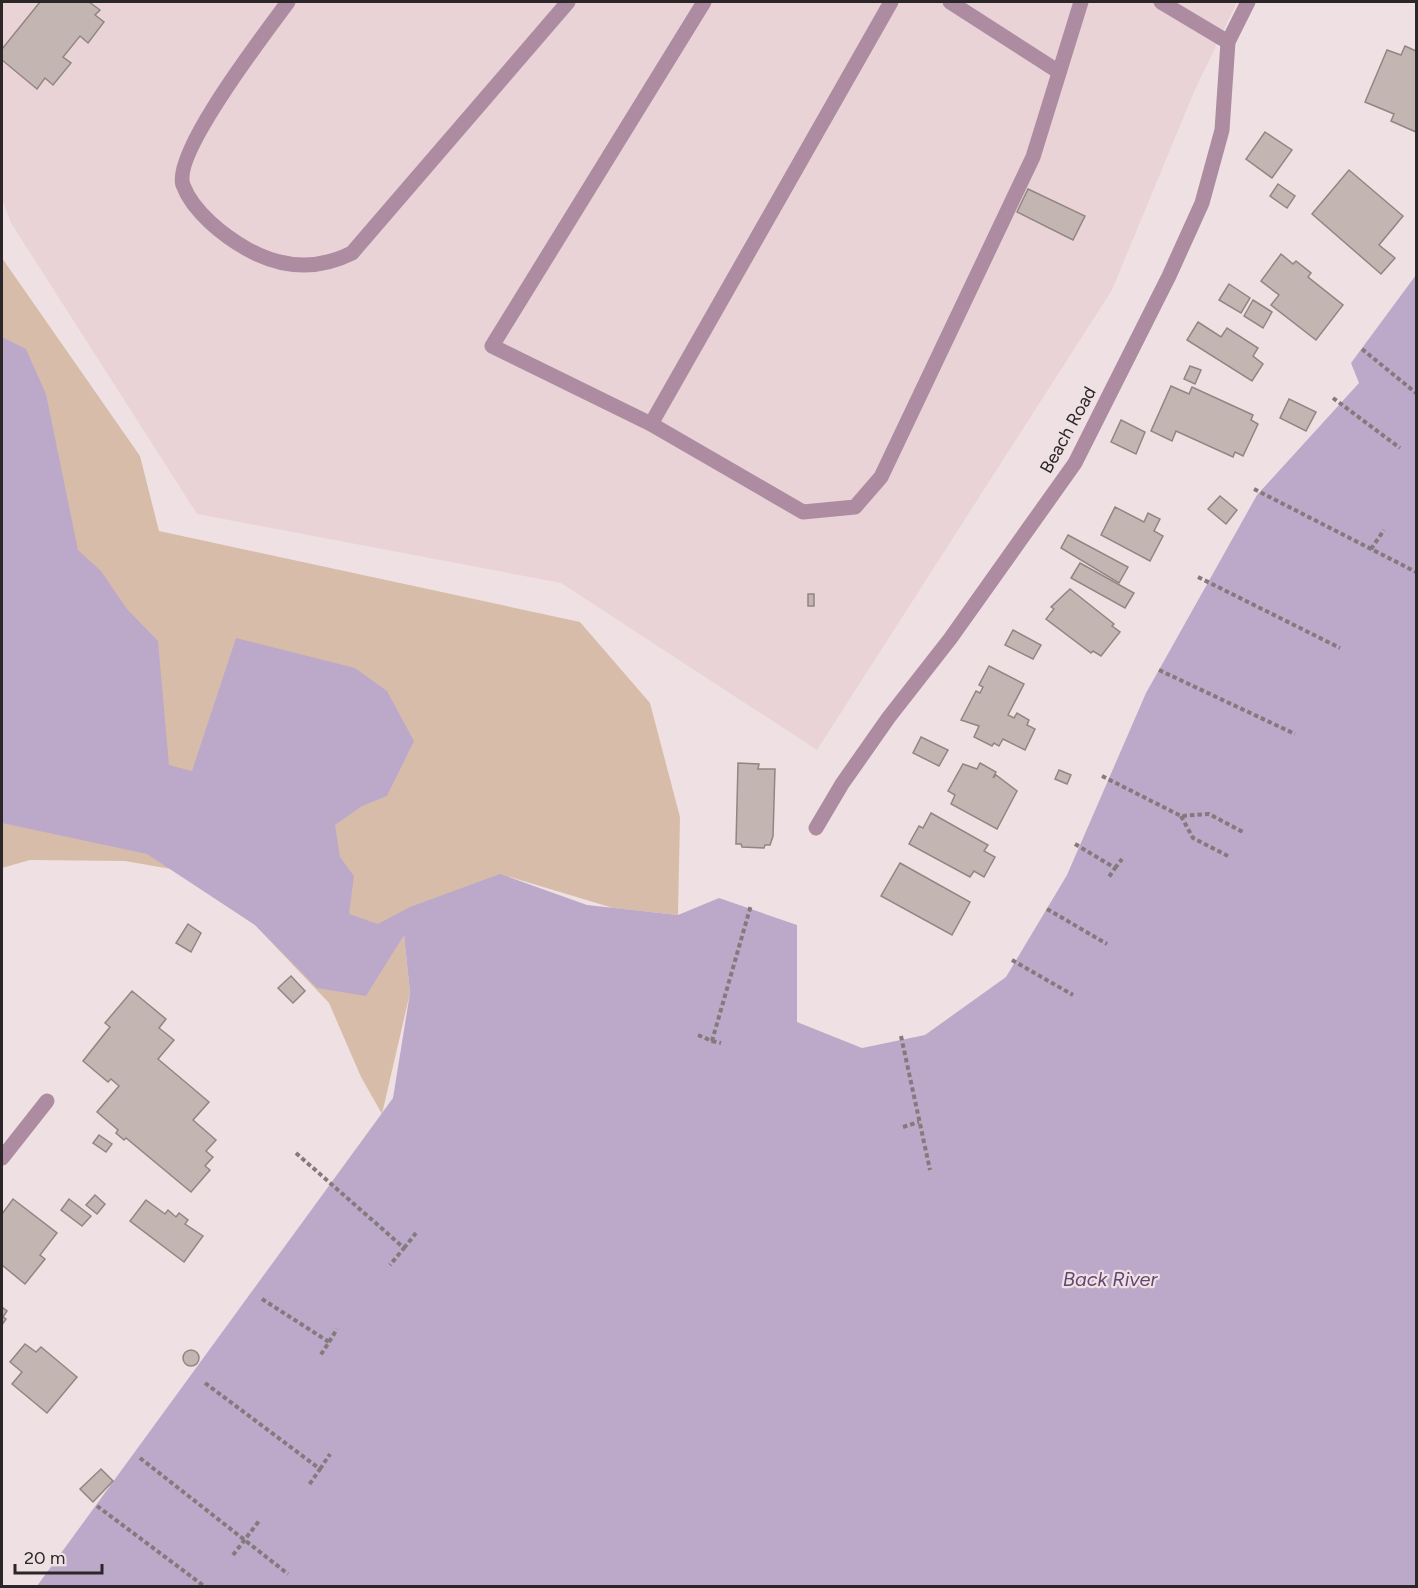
<svg xmlns="http://www.w3.org/2000/svg" width="1418" height="1588" font-family="Figtree,sans-serif">
	<style>
		.built { fill: #ead3d7 }
		.green { fill: #d7bda9 }
		.water { fill: #bca9ca }
		.building { fill: #c3b5b2; stroke: #928582; stroke-width: 1.5 }
		.lines { fill: none; stroke-linecap: round; stroke-linejoin: round }
		.path { stroke: #847a7c; stroke-width: 4; stroke-dasharray: 4.5 3; stroke-linecap: butt }
		.minor { stroke: #ad8ca2; stroke-width: 15 }
		.labels { text-anchor: middle; dominant-baseline: central; stroke-width: 4.5; stroke-linejoin: round; paint-order: stroke }
		.street-label { font-size: 18px; fill: #2b2627; stroke: #efe1e3 }
		.water-label { font-size: 20px; font-style: italic; fill: #624573; stroke: #efe1e3 }
	</style>
	<rect width="100%" height="100%" fill="#efe1e3"/>
	<path class="built" d="M2 2H1237L1194 92 1112 290 817 750 561 583 197 514 11 223 2 200Z"/>
	<path class="green" d="M2 258 140 456 159 531 580 622 650 703 680 817 678 915 613 908 510 877 404 934 410 993 382 1114 361 1077 329 1003 255 925 171 869 125 861 30 860 2 868Z"/>
	<path class="water" d="M1416 275V1586H37L393 1098 410 993 404 935 366 996 317 988 255 925 147 854 2 823V337L26 349 46 394 78 550 101 571 127 609 158 641 169 765 192 771 236 638 355 668 387 691 414 741 387 796 362 806 335 825 340 857 354 876 349 914 378 924 410 907 500 874 587 905 678 915 719 898 797 925V1022L862 1048 925 1035 1006 977 1067 875 1146 693 1257 495 1359 383 1351 363Z"/>
	<g class="building">
		<path d="M40 2H89L100 10 95 15 104 22 88 43 80 36 63 57 71 63 53 85 45 78 37 89 2 60V49Z"/>
		<path d="M1405 46 1416 51V132L1391 121 1394 114 1365 102 1387 50 1401 55Z"/>
		<path d="M1265 132 1292 150 1272 178 1246 159Z"/>
		<path d="M1349 170 1403 216 1379 245 1395 258 1381 274 1312 214Z"/>
		<path d="M1278 184 1295 196 1287 208 1270 196Z"/>
		<path d="M1028 189 1085 216 1073 240 1017 212Z"/>
		<path d="M1281 254 1293 264 1296 261 1311 273 1308 277 1343 305 1316 340 1271 305 1279 295 1261 281Z"/>
		<path d="M1229 284 1250 298 1241 313 1219 300Z"/>
		<path d="M1253 300 1272 312 1263 328 1244 316Z"/>
		<path d="M1198 322 1221 337 1227 328 1258 348 1253 356 1263 364 1252 381 1187 340Z"/>
		<path d="M1190 366 1201 370 1195 384 1184 379Z"/>
		<path d="M1171 386 1189 394 1192 387 1253 415 1251 420 1258 424 1243 456 1235 452 1233 457 1176 431 1172 441 1151 431Z"/>
		<path d="M1289 399 1316 412 1306 431 1280 418Z"/>
		<path d="M1121 420 1145 432 1136 454 1111 442Z"/>
		<path d="M1220 496 1237 510 1226 524 1208 509Z"/>
		<path d="M1115 507 1144 522 1148 513 1160 519 1154 531 1163 536 1150 561 1101 535Z"/>
		<path d="M1068 535 1128 567 1119 583 1061 548Z"/>
		<path d="M1080 563 1134 593 1125 608 1071 578Z"/>
		<path d="M1070 589 1114 624 1112 626 1120 632 1101 656 1093 651 1091 653 1046 619 1054 609 1051 607Z"/>
		<rect x="808" y="594" width="6" height="12"/>
		<path d="M1013 630 1041 645 1033 659 1005 645Z"/>
		<path d="M989 666 1024 684 1008 715 1014 718 1017 713 1029 720 1027 725 1035 729 1025 750 1003 739 999 746 994 743 992 746 974 737 979 726 961 720 976 691 980 693 983 687 979 685Z"/>
		<path d="M921 737 948 750 939 766 913 753Z"/>
		<path d="M738 763 759 764 758 769H775L773 836 770 845H765L764 848 742 847 741 844H736Z"/>
		<path d="M980 763 996 772 993 778 996 775 1017 791 997 829 951 804 955 795 948 791 963 764 977 769Z"/>
		<path d="M1059 770 1071 775 1067 784 1055 779Z"/>
		<path d="M931 813 988 845 984 851 995 857 984 877 974 871 970 877 909 844 919 826 923 828Z"/>
		<path d="M900 863 970 902 952 935 881 896Z"/>
		<path d="M188 924 201 933 191 952 176 943Z"/>
		<path d="M291 976 305 991 293 1003 278 988Z"/>
		<path d="M132 991 166 1019 159 1028 174 1040 158 1059 209 1102 193 1120 216 1140 206 1151 213 1157 205 1166 210 1170 191 1192 126 1138 124 1140 116 1133 118 1130 97 1112 119 1086 111 1079 108 1082 83 1061 110 1027 105 1023Z"/>
		<path d="M99 1135 112 1144 106 1152 93 1143Z"/>
		<path d="M95 1195 105 1204 97 1214 86 1205Z"/>
		<path d="M13 1199 57 1233 40 1255 45 1259 25 1284 2 1265V1214Z"/>
		<path d="M69 1199 91 1216 82 1226 61 1210Z"/>
		<path d="M146 1200 165 1214 168 1210 176 1217 179 1213 188 1220 185 1224 203 1236 184 1262 130 1221Z"/>
		<path d="M2 1307 7 1311 3 1317 6 1319 2 1325Z"/>
		<path d="M25 1344 36 1352 41 1347 77 1377 47 1413 12 1384 22 1372 10 1362Z"/>
		<circle cx="191" cy="1358" r="8"/>
		<path d="M101 1469 113 1481 93 1502 80 1489Z"/>
	</g>
	<g class="lines">
		<g class="path">
			<path d="M1362 349 1416 393"/>
			<path d="M1333 398 1400 448"/>
			<path d="M1254 489 1416 572"/>
			<path d="M1371 549 1384 530"/>
			<path d="M1198 577 1340 648"/>
			<path d="M1159 670 1295 734"/>
			<path d="M1102 776 1181 816 1209 814 1243 832"/>
			<path d="M1181 816 1193 838 1228 856"/>
			<path d="M1075 844 1115 868 1109 877"/>
			<path d="M1115 868 1122 859"/>
			<path d="M1047 909 1107 944"/>
			<path d="M1012 960 1073 995"/>
			<path d="M698 1035 712 1041 751 905"/>
			<path d="M901 1036 930 1170"/>
			<path d="M712 1041 721 1043"/>
			<path d="M903 1127 919 1122"/>
			<path d="M296 1153 404 1248 390 1265"/>
			<path d="M404 1248 416 1233"/>
			<path d="M262 1299 329 1342 320 1356"/>
			<path d="M329 1342 337 1329"/>
			<path d="M205 1383 320 1469 309 1485"/>
			<path d="M140 1458 288 1574"/>
			<path d="M320 1469 330 1454"/>
			<path d="M97 1506 204 1586"/>
			<path d="M233 1555 259 1521"/>
		</g>
		<g class="minor">
			<path d="M288 2C266 32 172 153 183 185 193 212 224 236 247 249 281 268 316 271 352 253L568 2"/>
			<path d="M704 2 492 346 651 424 803 512 855 507 881 477 1033 157 1081 2"/>
			<path d="M950 2 1059 72"/>
			<path d="M1161 2 1228 42"/>
			<path d="M651 424 891 2"/>
			<path d="M816 828 842 784 889 717 950 639 1075 463 1169 276 1202 203 1222 130 1228 42 1248 2"/>
			<path d="M2 1158 47 1101"/>
		</g>
	</g>
	<g class="labels">
		<g class="street-label">
			<text transform="translate(1068 430) rotate(-61)">Beach Road</text>
		</g>
		<g class="water-label">
			<text x="1110" y="1279">Back River</text>
		</g>
	</g>
	<rect width="1418" height="1588" fill="none" stroke="#2b2627" stroke-width="6"/>
	<path d="M15 1564v9h87v-9" fill="none" stroke="#2b2627" stroke-width="3"/>
	<text x="24" y="1564" font-size="18" fill="#2b2627" stroke="#efe1e3" stroke-width="4.5" paint-order="stroke">20 m</text>
</svg>
